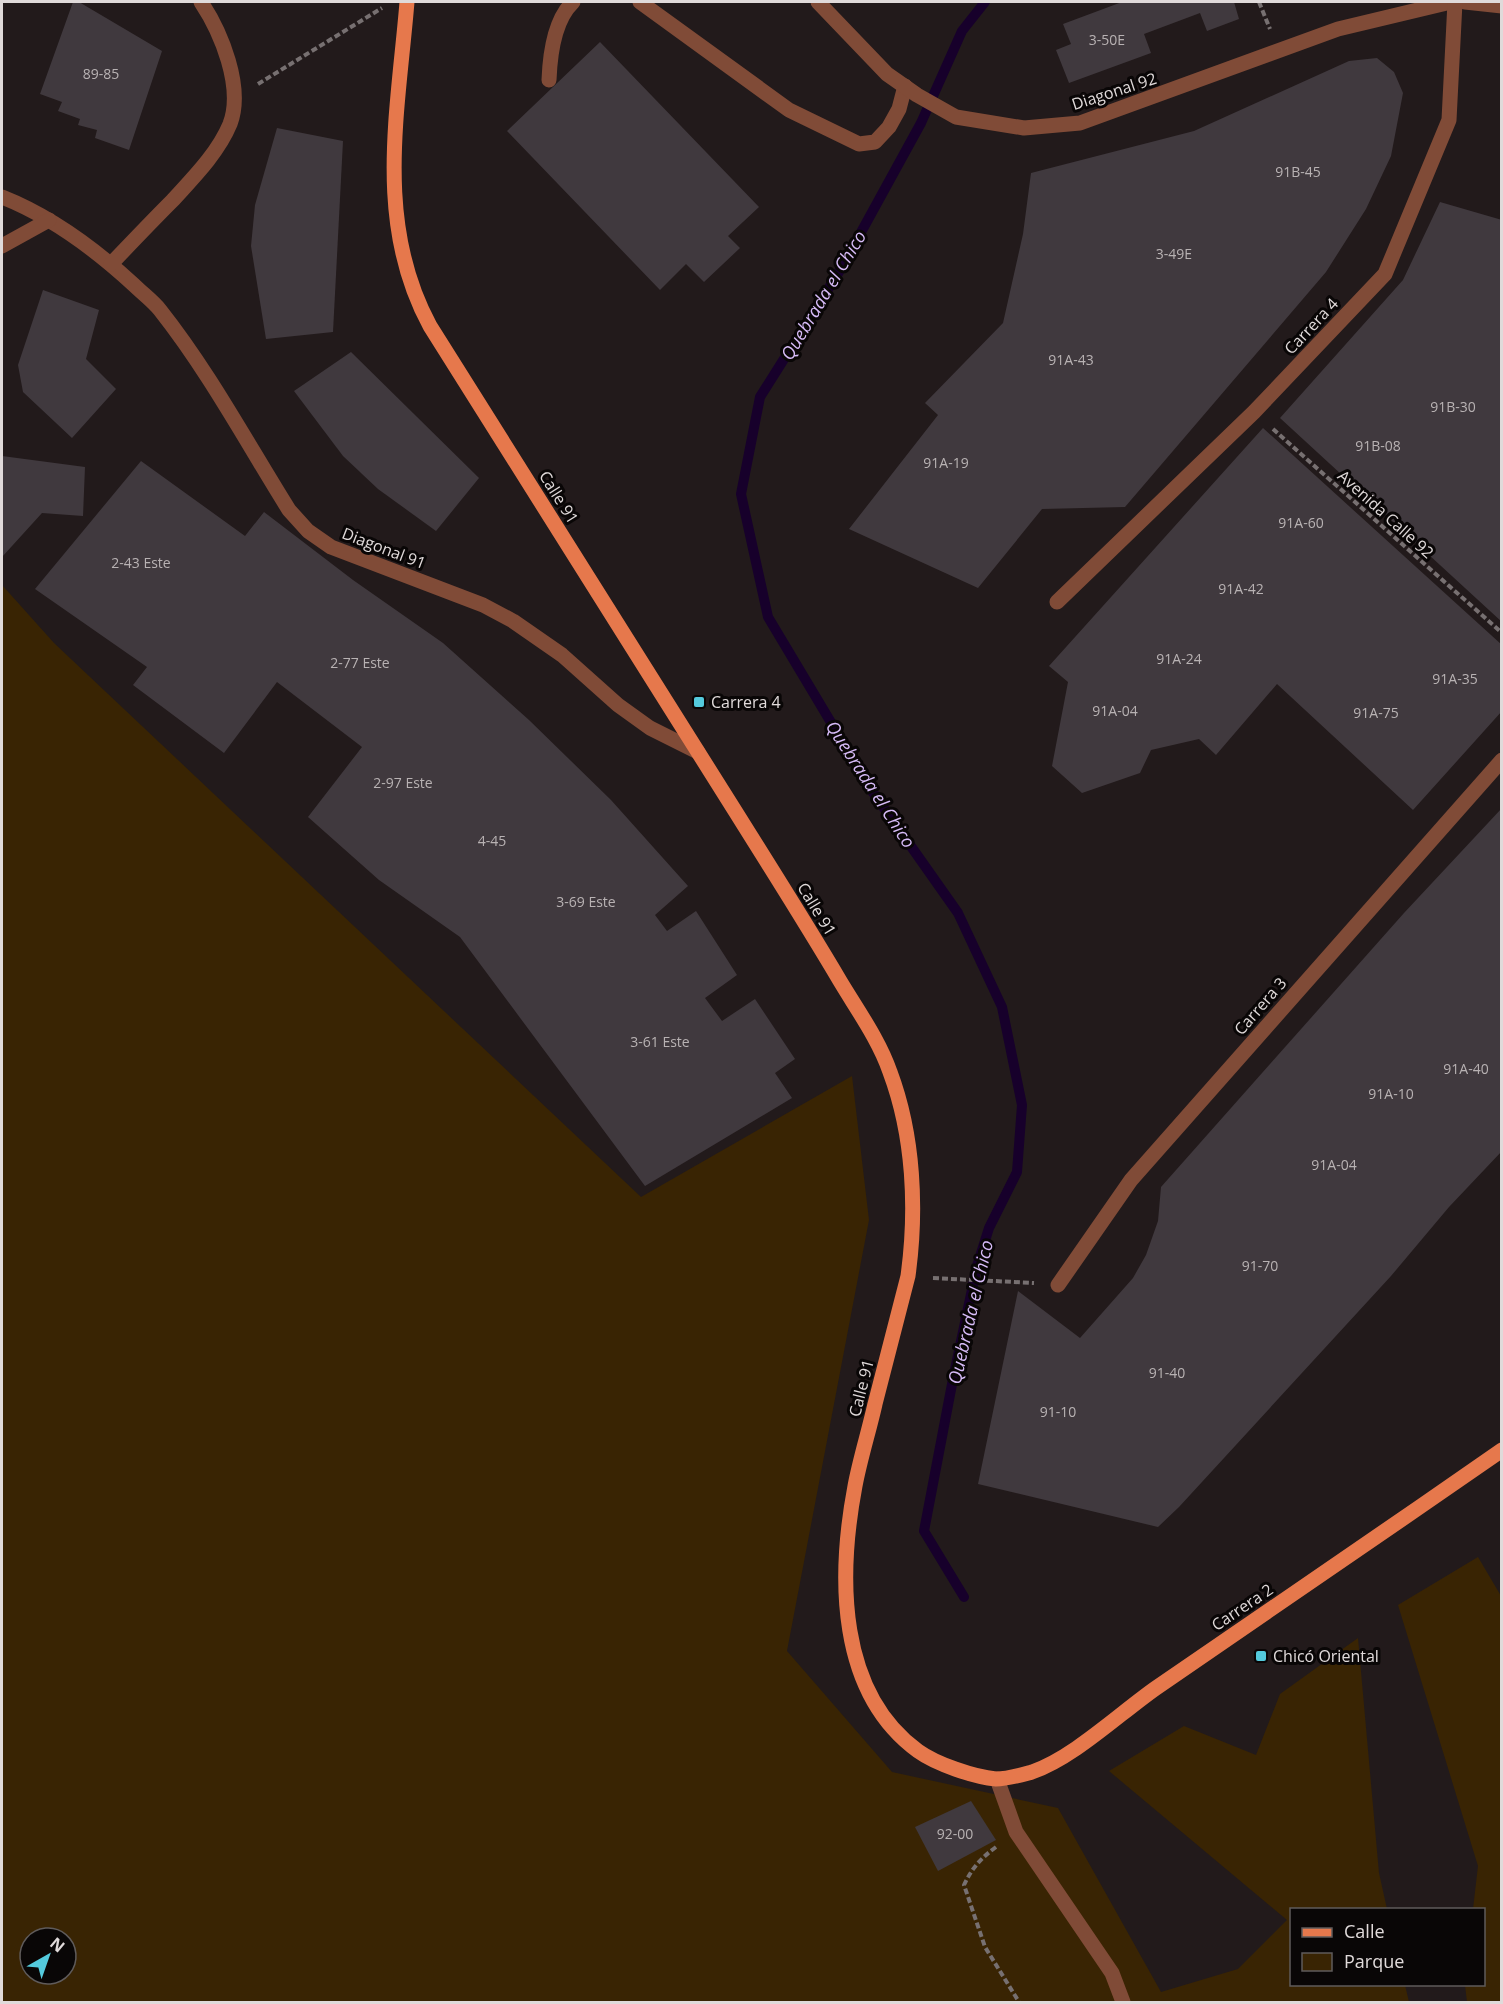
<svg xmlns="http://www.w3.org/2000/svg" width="1503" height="2004" font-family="'Open Sans',sans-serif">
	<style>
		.green { fill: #392403; fill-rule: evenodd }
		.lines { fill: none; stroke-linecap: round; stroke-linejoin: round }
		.stream { stroke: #17002b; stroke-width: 10 }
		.building { fill: #40393e }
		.path { stroke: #777071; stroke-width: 4; stroke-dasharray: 6 3; stroke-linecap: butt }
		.minor { stroke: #804b37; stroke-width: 15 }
		.major { stroke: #e6784c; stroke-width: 15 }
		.poi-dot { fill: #54cadd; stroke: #090606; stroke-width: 2 }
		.labels { text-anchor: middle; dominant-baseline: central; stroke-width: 6; stroke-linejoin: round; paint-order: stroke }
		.number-label { font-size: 14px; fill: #b8b2b3 }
		.street-label { font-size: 16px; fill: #e0dada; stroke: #090606 }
		.poi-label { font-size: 16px; fill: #e0dada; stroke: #090606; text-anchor: start }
		.water-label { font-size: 18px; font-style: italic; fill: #d6bbf7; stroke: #090606 }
	</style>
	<rect width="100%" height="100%" fill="#221a1b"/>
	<g class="green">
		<path d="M2 585 54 643 641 1197 852 1076 869 1220 787 1651 892 1772 1058 1808 1161 1992 1238 1969 1287 1920 1109 1771 1184 1726 1256 1755 1280 1694 1358 1638 1379 1873 1387 1909 1292 1910V1984L1405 1985 1409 2002H2ZM30 1938H66V1974H30Z"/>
		<path d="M1478 1557 1501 1596V2002H1467L1465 1985 1484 1984V1910L1473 1909 1478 1866 1398 1605Z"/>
	</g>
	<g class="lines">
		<path class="stream" d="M964 1597 924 1531 953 1379 977 1266 989 1228 1017 1172 1022 1105 1002 1007 958 913 872 791 768 617 741 494 760 397 842 267 921 123 962 31 985 2"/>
	</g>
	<g class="building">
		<path d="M73 2H79L162 51 129 150 95 138 97 130 78 125 80 119 58 111 62 102 40 94Z"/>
		<path d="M1122 2H1234L1239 19 1207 31 1200 13 1144 34 1151 53 1069 83 1056 50 1071 44 1063 24Z"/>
		<path d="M600 42 759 207 728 236 740 248 704 282 686 264 660 290 507 131Z"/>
		<path d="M1377 58 1394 72 1403 93 1391 156 1366 209 1326 272 1125 507 1042 509 978 588 849 529 938 415 925 403 1003 323 1023 234 1031 173 1194 131 1349 61Z"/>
		<path d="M277 128 343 141 333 332 266 339 251 246 255 205Z"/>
		<path d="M1440 202 1502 220V622L1280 418 1403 280Z"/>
		<path d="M43 290 99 310 86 359 116 389 72 438 23 392 18 365Z"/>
		<path d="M351 352 479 478 436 531 378 489 343 456 294 391Z"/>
		<path d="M1263 428 1502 645V711L1413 810 1277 684 1216 755 1199 739 1151 750 1140 773 1082 793 1052 766 1068 682 1049 666Z"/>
		<path d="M2 456 85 467 83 516 42 513 2 557Z"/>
		<path d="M141 461 245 536 264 512 353 580 443 643 529 720 611 800 688 886 655 915 667 931 696 911 737 975 705 998 722 1021 755 999 795 1059 775 1073 792 1098 645 1186 460 937 379 880 308 817 362 747 277 682 224 753 133 685 147 667 35 589Z"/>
		<path d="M1502 808V1151L1449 1207 1391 1276 1179 1507 1158 1527 978 1484 1018 1291 1080 1338 1133 1278 1146 1255 1158 1221 1161 1187 1404 913Z"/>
		<path d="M971 1801 996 1840 938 1871 915 1827Z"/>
	</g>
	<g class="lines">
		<g class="path">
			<path d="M1259 2 1270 29"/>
			<path d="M258 84 382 8"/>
			<path d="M1273 429 1502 633"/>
			<path d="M933 1278 1034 1283"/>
			<path d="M996 1847C981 1858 972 1868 964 1885L985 1947 1019 2002"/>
		</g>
		<g class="minor">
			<path d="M640 2 789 110 859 144 875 142 889 127 899 109 905 86"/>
			<path d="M818 2 887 74 917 95 956 117 1024 128 1080 123 1338 29 1451 2"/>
			<path d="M1465 2 1502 6"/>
			<path d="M549 80C550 54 554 20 573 2"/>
			<path d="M2 197C50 216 95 249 134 285 142 293 153 301 160 310 209 372 247 443 289 510L308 531 331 547 483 605 513 621 562 655 618 705 650 728 698 752"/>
			<path d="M2 246 49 220"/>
			<path d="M111 264C131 243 151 222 172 201 193 178 218 153 230 124 244 87 221 32 201 2"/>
			<path d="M1057 602 1254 412 1385 274 1449 120 1455 2"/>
			<path d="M1058 1285 1131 1180 1502 760"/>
			<path d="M997 1779 1016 1832 1112 1973 1123 2002"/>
		</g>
		<path class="major" d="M407 2C398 112 374 223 430 326 532 489 634 652 737 814 772 870 807 925 840 981 858 1011 879 1040 890 1072 914 1136 917 1210 908 1276 897 1319 886 1362 875 1404 869 1431 860 1459 855 1486 838 1576 837 1692 918 1751 936 1764 974 1777 996 1779 1008 1779 1021 1775 1032 1772 1073 1758 1119 1714 1156 1688 1271 1609 1387 1530 1502 1450"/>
	</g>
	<g class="poi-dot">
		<rect x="693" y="696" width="12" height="12" rx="3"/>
		<rect x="1255" y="1650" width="12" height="12" rx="3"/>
	</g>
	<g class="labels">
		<g class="number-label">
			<text x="1107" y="39">3-50E</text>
			<text x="101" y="73">89-85</text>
			<text x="1298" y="171">91B-45</text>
			<text x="1174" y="253">3-49E</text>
			<text x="1071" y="359">91A-43</text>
			<text x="1453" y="406">91B-30</text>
			<text x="1378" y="445">91B-08</text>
			<text x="946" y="462">91A-19</text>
			<text x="1301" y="522">91A-60</text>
			<text x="141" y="562">2-43 Este</text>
			<text x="1241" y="588">91A-42</text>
			<text x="1179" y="658">91A-24</text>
			<text x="360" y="662">2-77 Este</text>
			<text x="1455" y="678">91A-35</text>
			<text x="1115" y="710">91A-04</text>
			<text x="1376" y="712">91A-75</text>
			<text x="403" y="782">2-97 Este</text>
			<text x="492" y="840">4-45</text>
			<text x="586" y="901">3-69 Este</text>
			<text x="660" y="1041">3-61 Este</text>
			<text x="1466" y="1068">91A-40</text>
			<text x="1391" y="1093">91A-10</text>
			<text x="1334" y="1164">91A-04</text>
			<text x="1260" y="1265">91-70</text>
			<text x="1167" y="1372">91-40</text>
			<text x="1058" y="1411">91-10</text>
			<text x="955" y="1833">92-00</text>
		</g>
		<g class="street-label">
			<text transform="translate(1114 91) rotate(-18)">Diagonal 92</text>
			<text transform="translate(1311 326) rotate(-47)">Carrera 4</text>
			<text transform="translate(559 497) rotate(58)">Calle 91</text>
			<text transform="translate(1386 514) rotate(42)">Avenida Calle 92</text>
			<text transform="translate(384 548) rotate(21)">Diagonal 91</text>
			<text transform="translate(817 909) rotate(59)">Calle 91</text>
			<text transform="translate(1260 1006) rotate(-49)">Carrera 3</text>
			<text transform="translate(861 1388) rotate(-76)">Calle 91</text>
			<text transform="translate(1242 1607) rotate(-34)">Carrera 2</text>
		</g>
		<g class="poi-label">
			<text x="711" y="702">Carrera 4</text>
			<text x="1273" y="1656">Chicó Oriental</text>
		</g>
		<g class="water-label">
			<text transform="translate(823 295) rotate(-59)">Quebrada el Chico</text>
			<text transform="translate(871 784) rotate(57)">Quebrada el Chico</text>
			<text transform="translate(970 1312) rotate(-77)">Quebrada el Chico</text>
		</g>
	</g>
	<rect width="1503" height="2004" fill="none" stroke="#e0dada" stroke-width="6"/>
	<rect x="1290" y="1908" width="195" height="78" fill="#090606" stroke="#5f5b5b" stroke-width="1.5"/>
	<rect x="1302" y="1928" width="30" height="9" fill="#e6784c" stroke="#5f5b5b" stroke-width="1.5"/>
	<text x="1344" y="1938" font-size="18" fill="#e0dada">Calle</text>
	<rect x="1302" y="1953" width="30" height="18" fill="#392403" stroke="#5f5b5b" stroke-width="1.5"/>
	<text x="1344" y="1968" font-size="18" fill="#e0dada">Parque</text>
	<g transform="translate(48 1956) rotate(40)"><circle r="28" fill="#090606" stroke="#5f5b5b" stroke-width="1.5"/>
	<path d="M0-4.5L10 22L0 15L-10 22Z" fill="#54cadd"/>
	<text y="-9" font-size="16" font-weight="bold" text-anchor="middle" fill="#e0dada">N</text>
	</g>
</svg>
